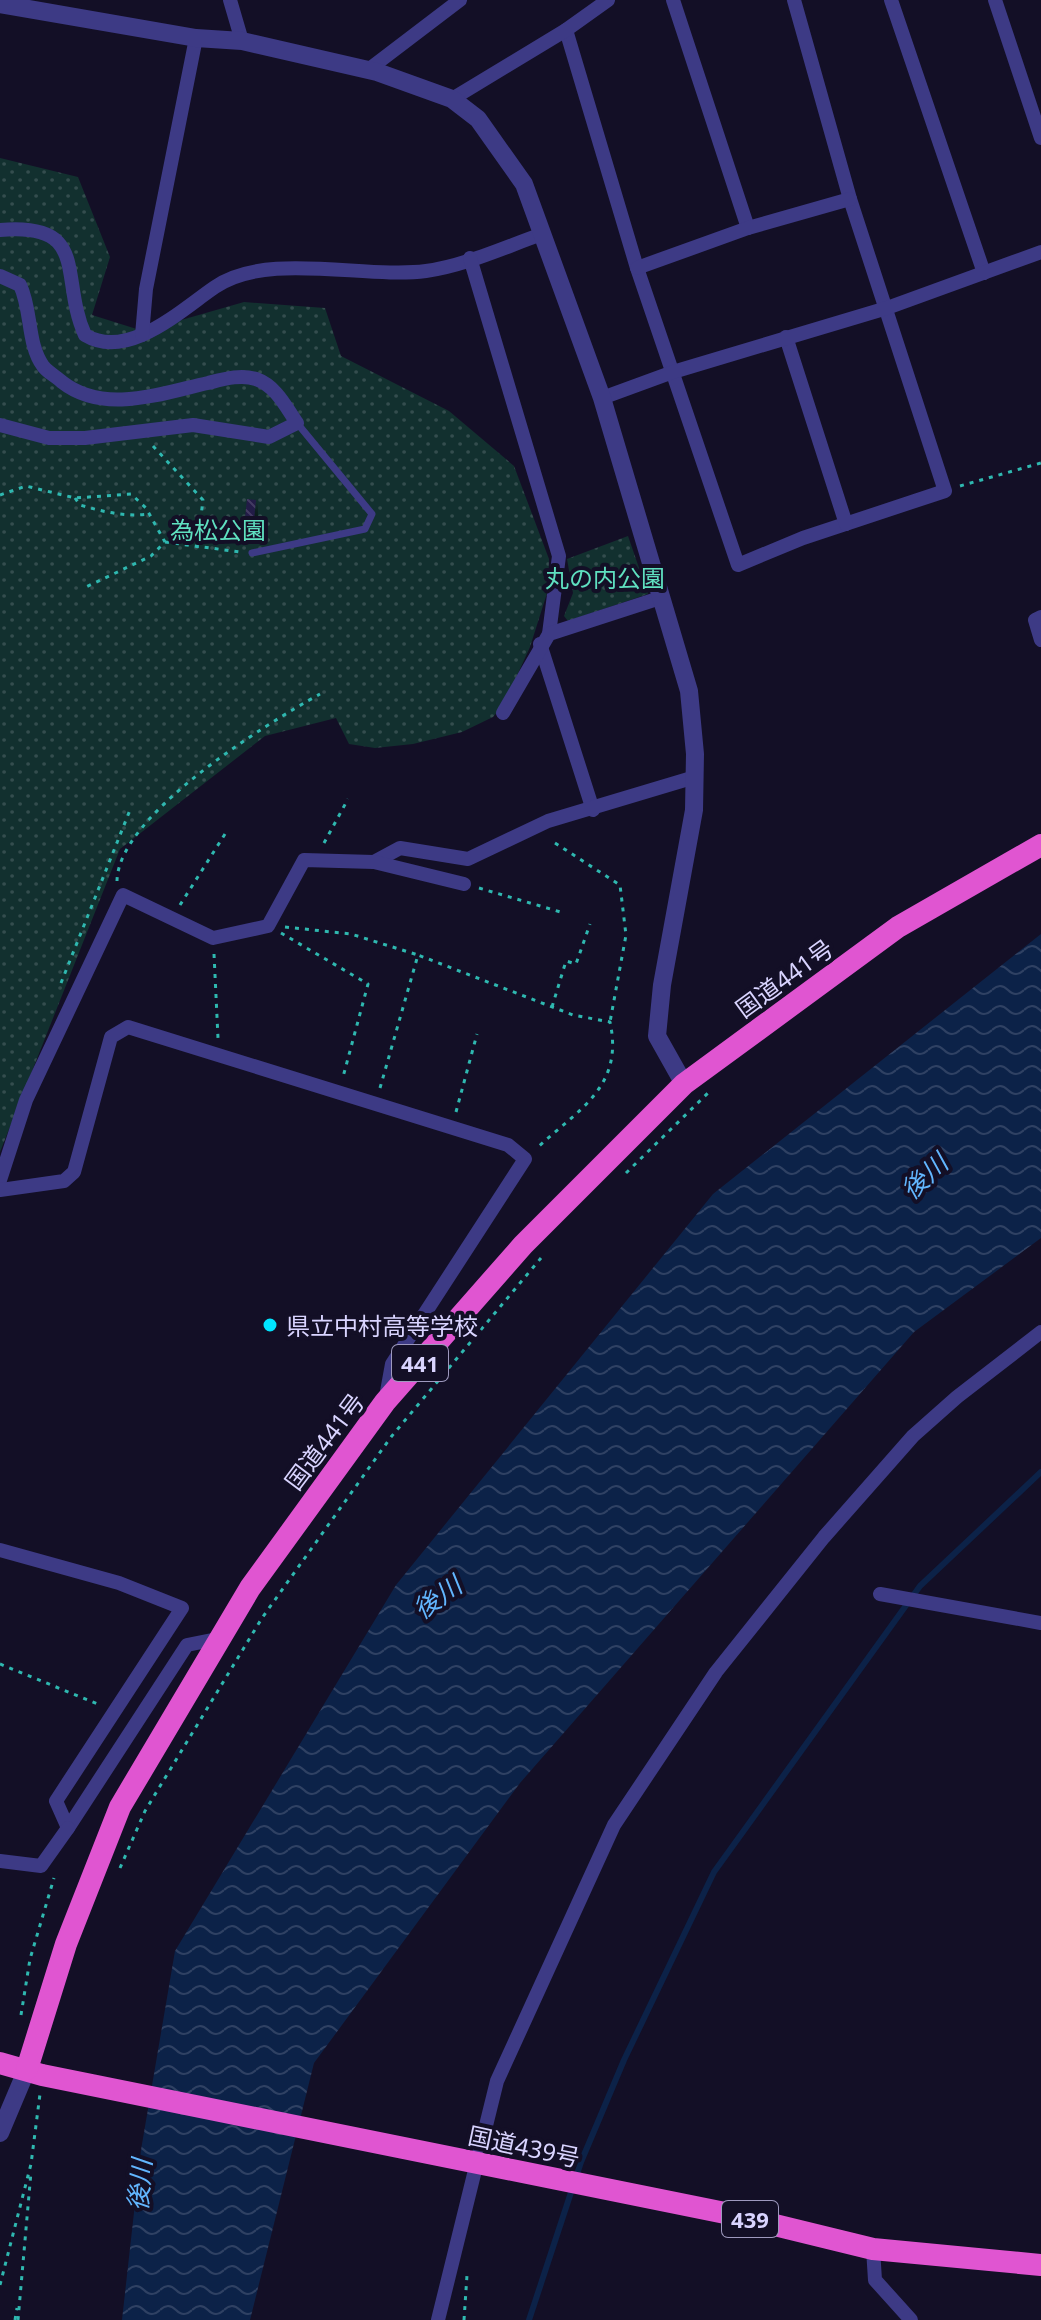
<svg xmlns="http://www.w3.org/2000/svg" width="1041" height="2320" font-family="'Noto Sans','Noto Sans JP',sans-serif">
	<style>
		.park { fill: url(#park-dots) }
		.water { fill: url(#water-waves) }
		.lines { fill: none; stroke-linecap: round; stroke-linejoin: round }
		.stream { stroke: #0c2248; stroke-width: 6 }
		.building { fill: url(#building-back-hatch); filter: url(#shadow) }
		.path { stroke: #2fb8b0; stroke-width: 3; stroke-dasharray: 4 6; stroke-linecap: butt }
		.service { stroke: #3d3a85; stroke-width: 7 }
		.minor { stroke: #3d3a85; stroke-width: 14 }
		.tertiary { stroke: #3d3a85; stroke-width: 18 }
		.trunk { stroke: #e055d1; stroke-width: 22 }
		.poi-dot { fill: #00e5ff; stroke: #130f26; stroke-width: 3 }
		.labels { text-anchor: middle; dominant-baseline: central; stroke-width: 8; stroke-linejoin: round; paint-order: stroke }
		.shield { fill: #130f26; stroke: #9e99be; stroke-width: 2 }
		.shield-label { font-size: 22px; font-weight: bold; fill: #d9d4ff }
		.park-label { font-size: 24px; fill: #5fe0c0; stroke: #130f26 }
		.street-label { font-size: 24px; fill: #d9d4ff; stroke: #130f26 }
		.poi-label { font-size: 24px; fill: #d9d4ff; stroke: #130f26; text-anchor: start }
		.water-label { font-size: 26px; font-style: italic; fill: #62b6ff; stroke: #130f26 }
	</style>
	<defs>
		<pattern id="park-dots" width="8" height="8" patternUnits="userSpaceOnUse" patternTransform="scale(2)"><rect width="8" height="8" fill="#12302f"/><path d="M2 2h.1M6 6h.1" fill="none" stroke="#344d4e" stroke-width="1.8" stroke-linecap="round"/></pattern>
		<pattern id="water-waves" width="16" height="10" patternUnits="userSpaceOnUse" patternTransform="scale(2)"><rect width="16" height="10" fill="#0c2248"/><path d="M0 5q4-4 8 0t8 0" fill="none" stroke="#2f4163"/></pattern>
		<pattern id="building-back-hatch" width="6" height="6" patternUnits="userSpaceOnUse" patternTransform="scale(2)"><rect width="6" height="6" fill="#241b47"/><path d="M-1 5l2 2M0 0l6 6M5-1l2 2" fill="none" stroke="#433b63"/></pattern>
		<filter id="shadow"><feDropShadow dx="4.5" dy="8" stdDeviation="4" flood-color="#0009"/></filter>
	</defs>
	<rect width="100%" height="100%" fill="#130f26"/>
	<g class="park">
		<path d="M0 158 78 177 110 257 92 315 143 331 244 302 325 308 341 356 449 411 514 466 549 559 548 590 530 647 504 704 493 717 462 732 413 744 375 748 349 744 336 718 265 736 120 849 0 1152Z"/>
		<path d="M628 536 648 594 568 621 564 616 573 593 567 559Z"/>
	</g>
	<path class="water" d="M1041 934V1238L914 1332 520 1783 314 2063 250 2320H122L141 2150 175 1951 396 1585 713 1194Z"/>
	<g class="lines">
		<path class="stream" d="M529 2320 581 2162 624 2060 714 1872 920 1586 1041 1472"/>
	</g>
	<path class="building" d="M247 499 256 500 254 519 245 518Z"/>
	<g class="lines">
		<g class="path">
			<path d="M153 446 203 500 197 548"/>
			<path d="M960 486 1041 463"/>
			<path d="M0 495 26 486 75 498 131 494 146 508 165 542 151 556 84 588"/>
			<path d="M75 498 80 505C104 512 125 517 150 514"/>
			<path d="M165 542 240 552"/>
			<path d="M324 843 348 799"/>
			<path d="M555 843 620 885 626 935 610 1022"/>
			<path d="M117 881C118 815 266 724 320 694"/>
			<path d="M479 888 564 913"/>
			<path d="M180 905 225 834"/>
			<path d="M285 927 351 934 418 955"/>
			<path d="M281 933 368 984 343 1077"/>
			<path d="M214 954 218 1038"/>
			<path d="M61 983 130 810"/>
			<path d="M552 1007 566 961 576 964 590 924"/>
			<path d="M380 1088 418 955 573 1015 610 1022C624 1087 579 1109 537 1148"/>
			<path d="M456 1112 477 1034"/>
			<path d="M626 1173 709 1092"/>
			<path d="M0 1664 100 1705"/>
			<path d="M120 1868 145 1811 262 1618 391 1437 541 1258"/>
			<path d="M21 2015 30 1959 54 1878"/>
			<path d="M0 2285 31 2164 40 2094"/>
			<path d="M15 2320 17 2308"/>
			<path d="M18 2320 31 2172"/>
			<path d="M464 2320 467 2275"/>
		</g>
		<path class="service" d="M252 553 365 529 372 514 297 423"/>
		<g class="minor">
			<path d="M230 0 242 41"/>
			<path d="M673 0 748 228"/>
			<path d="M891 0 984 273"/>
			<path d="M995 0 1041 138"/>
			<path d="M566 30 637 268 738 565 803 538 945 491 850 199 794 0"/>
			<path d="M368 70 460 0"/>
			<path d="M452 99 566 30 608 0"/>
			<path d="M0 230C91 222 59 278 85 335 128 361 181 310 215 287 267 251 364 279 426 271 464 266 505 247 542 234"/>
			<path d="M470 258 559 556 549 634"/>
			<path d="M637 268 748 228 850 199"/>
			<path d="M0 276 20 285C32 310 27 344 43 366 47 372 57 377 62 382 104 415 162 393 208 383 224 379 241 374 256 379 276 386 286 407 297 423L269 437 193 425 85 438H49L0 425"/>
			<path d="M142 335 146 289 196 38"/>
			<path d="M786 337 846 524"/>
			<path d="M602 398 673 372 887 308 1041 252"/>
			<path d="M1041 617 1035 620 1041 640"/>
			<path d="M540 644 593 810"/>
			<path d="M503 713 549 634 660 598"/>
			<path d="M374 862 400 848 468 859 548 821 695 777"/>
			<path d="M0 1180 26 1100 123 895 213 938 268 926 304 860 374 862 464 884"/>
			<path d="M0 1190 64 1181 74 1172 111 1037 128 1027 508 1145 525 1159 392 1364 386 1397"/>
			<path d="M0 1550 119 1583 182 1608 56 1801 68 1828 187 1645 217 1639"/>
			<path d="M880 1594 1041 1623"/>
			<path d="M0 1861 41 1866 68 1828"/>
			<path d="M873 2249 875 2280 911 2320"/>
			<path d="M438 2320 497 2081 614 1825 716 1672 824 1537 913 1436 957 1397 1041 1332"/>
		</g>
		<g class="tertiary">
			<path d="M0 4 196 38 242 41 377 72 452 99 478 119 524 184 602 398 689 691 695 754 694 810 662 985 657 1036 684 1084"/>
			<path d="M0 2133 27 2069"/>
		</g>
		<g class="trunk">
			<path d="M0 2063 42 2075 730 2214 873 2249 1041 2265"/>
			<path d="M27 2069 66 1944 120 1807 250 1588 385 1402 523 1245 684 1084 898 927 1041 845"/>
		</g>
	</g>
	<circle class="poi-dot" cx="270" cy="1325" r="8"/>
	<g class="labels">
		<g class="shield">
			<rect x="392" y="1345" width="56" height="36" rx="6"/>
			<rect x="722" y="2201" width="56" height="36" rx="6"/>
		</g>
		<g class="shield-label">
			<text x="420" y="1363">441</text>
			<text x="750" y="2219">439</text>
		</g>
		<g class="park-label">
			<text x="218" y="529">為松公園</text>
			<text x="605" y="577">丸の内公園</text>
		</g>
		<g class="street-label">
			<text transform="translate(784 978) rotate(-36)">国道441号</text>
			<text transform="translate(324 1441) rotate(-53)">国道441号</text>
			<text transform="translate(524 2146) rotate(12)">国道439号</text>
		</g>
		<g class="poi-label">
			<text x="286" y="1325">県立中村高等学校</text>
		</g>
		<g class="water-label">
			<text transform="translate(924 1176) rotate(-43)">後川</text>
			<text transform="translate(437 1597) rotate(-36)">後川</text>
			<text transform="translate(139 2185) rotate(-85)">後川</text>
		</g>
	</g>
</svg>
